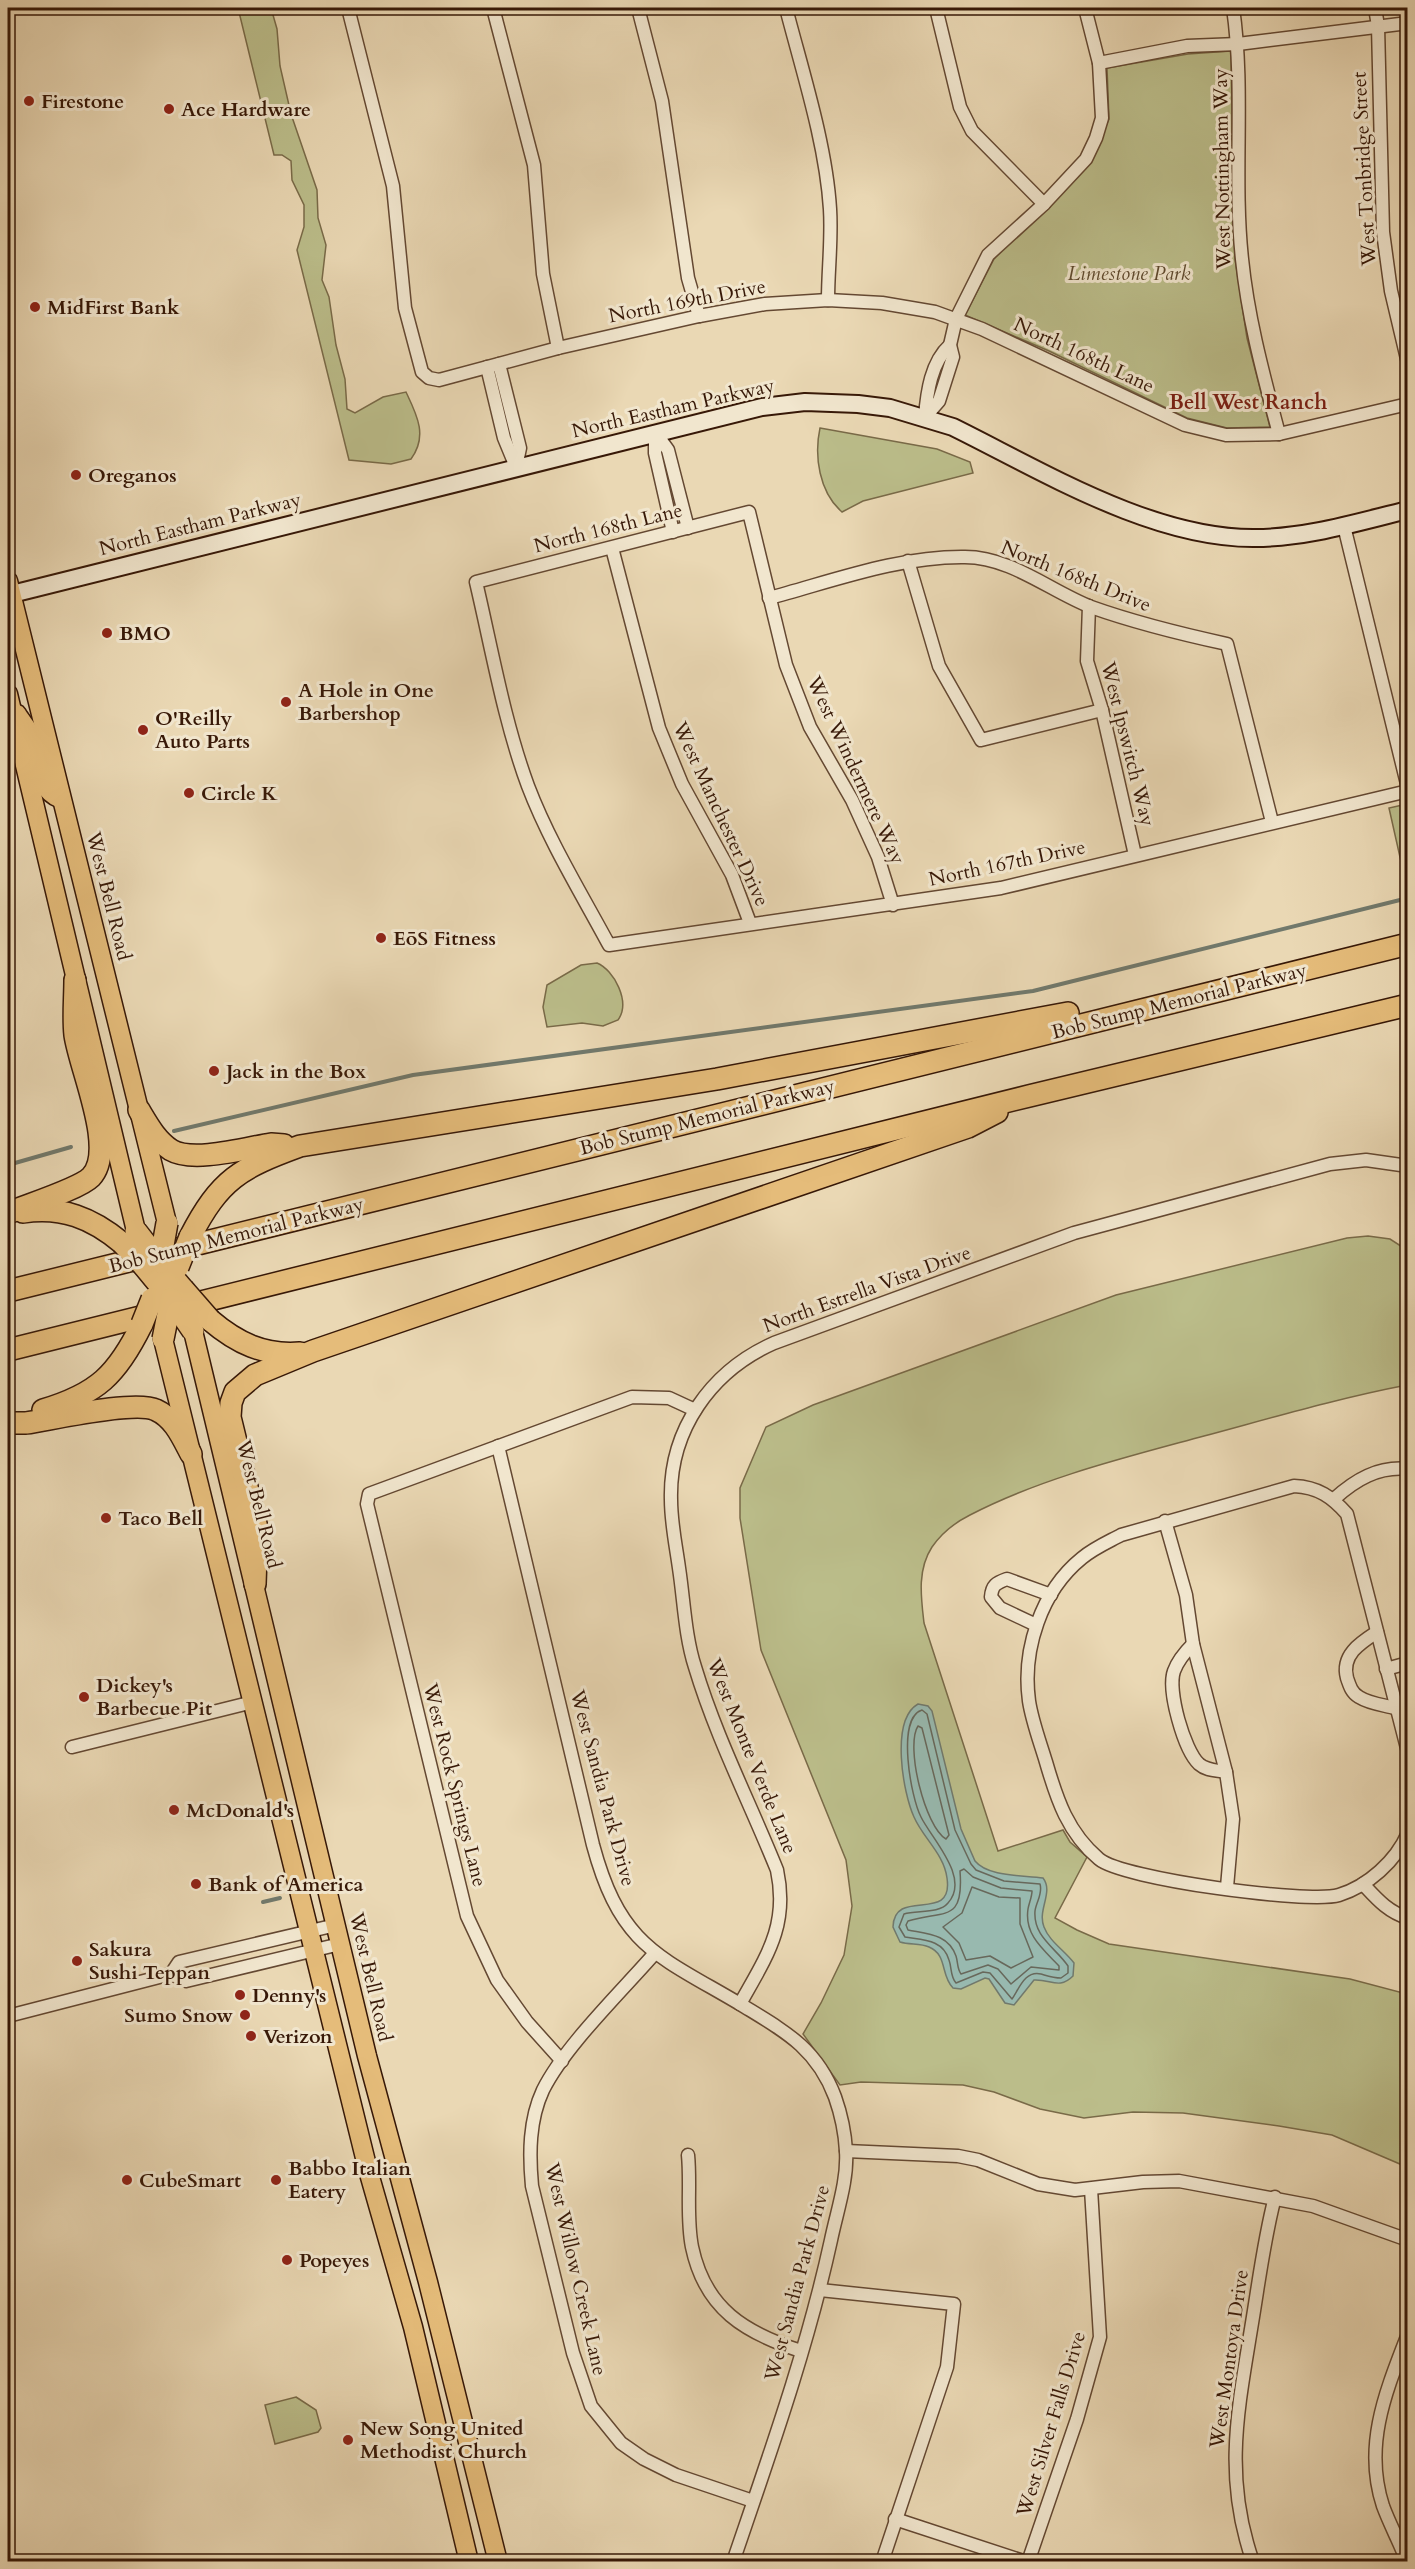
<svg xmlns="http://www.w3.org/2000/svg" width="1415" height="2569" font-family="Cardo,serif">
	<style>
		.green { fill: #bbbd8a; stroke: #796a48; stroke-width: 1.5 }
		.water { fill: #98b9af; stroke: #71796c; stroke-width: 1.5 }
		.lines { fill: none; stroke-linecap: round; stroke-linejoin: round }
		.shore { stroke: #68685b; stroke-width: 1.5 }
		.stream { stroke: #71796c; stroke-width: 4 }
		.street-casing { stroke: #644832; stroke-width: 15 }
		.secondary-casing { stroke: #371807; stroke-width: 20 }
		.primary-casing { stroke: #371807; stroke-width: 21 }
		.highway-casing { stroke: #371807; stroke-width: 24 }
		.street { stroke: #f1e6ce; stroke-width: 12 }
		.secondary { stroke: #f1e6ce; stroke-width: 16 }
		.primary { stroke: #e5bc7a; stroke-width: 18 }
		.highway { stroke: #e5bc7a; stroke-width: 21 }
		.highway-bridge-casing { stroke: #371807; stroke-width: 24; stroke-linecap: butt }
		.highway-bridge { stroke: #e5bc7a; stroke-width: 21 }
		.poi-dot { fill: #8f2418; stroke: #f1e6ce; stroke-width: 2 }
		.labels { text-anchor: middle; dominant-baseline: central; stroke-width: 6; stroke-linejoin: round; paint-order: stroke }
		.poi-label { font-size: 20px; font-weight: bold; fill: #371807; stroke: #f1e6ce; text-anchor: start }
		.street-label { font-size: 20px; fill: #371807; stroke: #f1e6ce }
		.park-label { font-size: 20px; font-style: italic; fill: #5f4a2e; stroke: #f1e6ce }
		.neighbourhood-label { font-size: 21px; font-weight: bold; fill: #7a1f14; stroke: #f1e6ce }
	</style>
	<rect width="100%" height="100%" fill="#ead8b4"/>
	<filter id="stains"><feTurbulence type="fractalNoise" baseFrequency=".00333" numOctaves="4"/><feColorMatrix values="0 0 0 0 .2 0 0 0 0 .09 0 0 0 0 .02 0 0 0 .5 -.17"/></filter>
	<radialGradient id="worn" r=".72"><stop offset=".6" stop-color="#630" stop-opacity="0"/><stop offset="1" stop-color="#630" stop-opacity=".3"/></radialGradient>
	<g class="green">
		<path d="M238 8H271L277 29 280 66 291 114 317 190 318 218 326 245 322 280 329 297 336 345 345 379 347 409 355 413 383 397 406 392C417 415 428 436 411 459L391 464 349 460 297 250 304 227V205L292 180 291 161 282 155H274Z"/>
		<path d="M1231 51 1235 259 1247 338 1270 427 1227 428 1187 418 1049 351 965 315 994 259 1092 155 1109 119 1107 68 1188 54Z"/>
		<path d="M820 428 937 449 970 462 973 473 863 501 842 512C819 492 814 456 820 428Z"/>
		<path d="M1407 804 1408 884H1406L1389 808Z"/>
		<path d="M597 963C614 970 631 1002 618 1020L603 1026 582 1023 547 1027 543 1007 547 985 581 965Z"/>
		<path d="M1368 1236 1390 1239 1407 1250V1385C1339 1398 1271 1418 1204 1436 1127 1457 1041 1478 970 1515 956 1522 941 1534 932 1547 917 1570 921 1597 924 1623L998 1851 1063 1830 1070 1842 1087 1857 1055 1918 1077 1930 1109 1944 1350 1979 1407 1994V2167L1332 2135 1279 2126 1183 2113 1133 2112 1084 2118 1040 2109 994 2092 963 2085 861 2082 840 2085 803 2034 821 2003 844 1955 852 1906 846 1860 761 1650 740 1518V1488L766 1427 813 1405 1116 1295 1347 1238Z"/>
		<path d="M296 2397 316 2410 321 2428 318 2432 275 2444 265 2405Z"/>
	</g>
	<path class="water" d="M918 1704 928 1706 932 1711 961 1829 975 1861C988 1877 1023 1875 1043 1878 1054 1892 1037 1910 1044 1927 1049 1941 1065 1951 1074 1963L1073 1976C1059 1990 1051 1979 1034 1980L1014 2005 1005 2003 989 1979 985 1978 961 1989 953 1988C940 1975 948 1955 929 1947 920 1943 910 1945 900 1942L893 1927C894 1886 954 1925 947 1878 944 1854 923 1838 914 1817 903 1793 890 1720 918 1704Z"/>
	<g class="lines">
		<g class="shore">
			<path d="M922 1710 927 1714 955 1830 971 1864 976 1870 1004 1881 1040 1884C1043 1894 1036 1902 1035 1911 1033 1937 1056 1948 1068 1966V1973L1061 1978C1054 1978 1048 1976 1041 1974 1025 1970 1019 1989 1012 1999L990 1973 983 1972 956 1983C950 1976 952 1968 949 1960 943 1939 922 1940 905 1937L899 1927 904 1914C917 1910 939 1914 948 1903 971 1878 931 1838 921 1817 911 1798 896 1718 922 1710Z"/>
			<path d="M918 1726 922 1728 949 1835 946 1839C925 1827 905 1746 918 1726Z"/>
			<path d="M964 1869 973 1877 1001 1888 1032 1891C1032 1897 1029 1903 1028 1909 1024 1935 1044 1950 1059 1966V1970L1031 1967 1011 1984 998 1969 988 1965 961 1974C957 1969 958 1962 956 1956 948 1934 928 1934 908 1930L906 1925 908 1921C945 1910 964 1923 960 1871Z"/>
			<path d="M972 1887 999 1897 1020 1898V1924L1033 1957 1011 1968 990 1956 966 1960 959 1943 943 1927 962 1913Z"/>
		</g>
		<g class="stream">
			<path d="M174 1131 413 1075 1033 991 1408 898"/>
			<path d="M8 1165 71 1147"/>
			<path d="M263 1902 280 1898"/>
		</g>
		<g class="street-casing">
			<g id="street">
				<path d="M348 8 393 186 405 308 422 372 429 378 439 380 558 348 699 316 765 304 828 300 882 303 935 312 982 329 1185 425 1226 435 1279 434 1408 404"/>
				<path d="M493 8 534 165 543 274 558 348"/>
				<path d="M638 8 662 101 688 278 699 316"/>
				<path d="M786 8C802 70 826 144 830 209 832 239 828 270 828 300"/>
				<path d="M936 8 960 107 972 131 1044 204"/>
				<path d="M1233 8C1245 91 1233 176 1242 259 1248 319 1264 377 1279 434"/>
				<path d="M1375 8 1378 26 1383 232 1391 291 1408 363"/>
				<path d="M1099 63 1187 46 1238 44 1408 23"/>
				<path d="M499 364 520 448 516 467"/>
				<path d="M487 367 504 438 516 467"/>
				<path d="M925 417 939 401 953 357 950 345 956 319 988 255 1044 204 1086 159 1096 138 1102 118 1099 63 1085 8"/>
				<path d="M925 417C927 392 931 362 950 345"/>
				<path d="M655 432 668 450 688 528"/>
				<path d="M655 432V453L673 532"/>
				<path d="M1344 526 1408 788"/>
				<path d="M612 548 659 728 682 784 732 875 750 923"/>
				<path d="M908 561 939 666 981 740 1102 710"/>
				<path d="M769 598C833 581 899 556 965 557 1011 557 1050 591 1091 607 1136 623 1181 634 1227 644L1272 822"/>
				<path d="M1089 606 1087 661 1102 710 1135 855"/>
				<path d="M893 905 878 857 852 800 810 727 786 665 749 512 476 582C492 650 504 721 528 786 549 841 581 893 609 945L1001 888 1408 791"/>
				<path d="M498 1446 593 1845C621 1949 660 1956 745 2007 786 2032 817 2049 835 2097 841 2114 845 2133 846 2151 848 2180 837 2211 831 2240 807 2350 769 2456 733 2562"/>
				<path d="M1334 1499C1355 1480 1378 1466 1408 1469"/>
				<path d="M1165 1521 1186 1595 1193 1644 1226 1772 1233 1819 1227 1887"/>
				<path d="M1036 1625 1000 1608 991 1597C992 1585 996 1583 1007 1579L1051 1595"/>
				<path d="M1377 1632C1360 1643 1341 1655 1347 1678 1350 1687 1352 1693 1359 1697 1370 1704 1384 1705 1395 1708"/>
				<path d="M1193 1644C1185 1652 1178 1660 1174 1671 1167 1690 1184 1750 1199 1764 1207 1771 1216 1770 1226 1772"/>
				<path d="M1386 1669 1408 1663"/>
				<path d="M72 1747 253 1702"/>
				<path d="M1408 1752 1347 1514C1332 1497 1318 1487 1294 1486L1121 1535C1108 1542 1094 1548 1082 1558 1041 1591 1022 1650 1029 1701 1032 1721 1040 1742 1046 1762 1057 1800 1068 1833 1099 1859 1122 1879 1309 1904 1339 1895 1368 1886 1396 1861 1408 1833"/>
				<path d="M1363 1884C1377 1899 1388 1912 1408 1918"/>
				<path d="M655 1953C621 1992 565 2046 543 2090 529 2120 529 2154 532 2186L573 2353 591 2406 621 2443 644 2459 676 2475 753 2501"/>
				<path d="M171 1974 179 1962 336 1925"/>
				<path d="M740 2004C766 1957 789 1926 777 1870 750 1803 716 1737 695 1667 685 1636 684 1601 679 1568 676 1546 671 1523 671 1500 669 1430 711 1371 774 1343L1074 1233 1330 1164 1366 1160 1408 1166"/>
				<path d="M8 2016 171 1974 186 1981 340 1944"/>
				<path d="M562 2061 527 2022 497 1980 467 1916 367 1504 369 1494 632 1397 669 1398 695 1410"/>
				<path d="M846 2151 958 2156 978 2160 1038 2184 1075 2190 1143 2182 1179 2181 1313 2206 1408 2240"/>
				<path d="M688 2155C691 2185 686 2217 692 2247 705 2309 745 2333 801 2351"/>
				<path d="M820 2290 954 2304 947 2367 882 2562"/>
				<path d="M895 2519 1026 2562"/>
				<path d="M1028 2562 1077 2419 1100 2337 1091 2189"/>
				<path d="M1253 2562C1223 2476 1238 2410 1252 2323 1259 2281 1264 2239 1275 2197"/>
				<path d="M1407 2562C1400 2543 1390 2525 1383 2506 1363 2445 1386 2391 1408 2334"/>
			</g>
		</g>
		<g class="secondary-casing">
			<path id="secondary" d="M8 595 762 407 805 402 858 404 890 408 953 427C1044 472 1153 539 1255 538 1307 538 1358 522 1408 510"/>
		</g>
		<g class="primary-casing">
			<g id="primary">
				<path d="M8 581 167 1223"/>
				<path d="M8 694 136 1231"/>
				<path d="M17 714C21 721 27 727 30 734 41 756 34 789 61 799"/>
				<path d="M193 1331 367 2056 428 2282 498 2562"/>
				<path d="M163 1339 368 2170 413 2327 469 2562"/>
			</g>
		</g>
		<g class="highway-casing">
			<g id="highway">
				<path d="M139 1110C148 1125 156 1140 171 1150 193 1163 246 1148 271 1144L284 1145"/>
				<path d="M23 1212C62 1206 92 1218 122 1243"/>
				<path d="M8 1213C27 1205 79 1189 91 1177 117 1150 80 1070 75 1035 73 1018 75 998 75 980"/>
				<path d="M190 1237C220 1179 240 1168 300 1146L717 1079 1068 1013"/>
				<path d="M160 1262 183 1289"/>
				<path d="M143 1265 171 1299"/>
				<path d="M8 1291 1408 944"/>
				<path d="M210 1320C237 1343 264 1356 300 1353"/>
				<path d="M8 1350 1029 1096 1408 1005"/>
				<path d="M43 1410C97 1394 117 1375 142 1324"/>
				<path d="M8 1423H26C53 1419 135 1400 156 1410 174 1418 182 1437 191 1454"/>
				<path d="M255 1584 257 1528 230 1417 231 1403 235 1392 255 1375 313 1351 968 1127 997 1112"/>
			</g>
		</g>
		<use href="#street" class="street"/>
		<use href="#secondary" class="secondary"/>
		<use href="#primary" class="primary"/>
		<use href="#highway" class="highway"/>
		<g class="highway-bridge-casing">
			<g id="highway-bridge">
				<path d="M136 1231 160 1262"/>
				<path d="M122 1243 143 1265"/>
				<path d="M160 1262 167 1223"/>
				<path d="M178 1267 190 1237"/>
				<path d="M183 1289 210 1320"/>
				<path d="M171 1299 193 1331"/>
				<path d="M142 1324 152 1299"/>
				<path d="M163 1339 171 1299"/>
			</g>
		</g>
		<use href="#highway-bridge" class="highway-bridge"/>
	</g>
	<g class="poi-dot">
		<circle cx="29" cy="101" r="6"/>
		<circle cx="169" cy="109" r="6"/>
		<circle cx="35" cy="307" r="6"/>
		<circle cx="76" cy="475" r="6"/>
		<circle cx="107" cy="633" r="6"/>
		<circle cx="286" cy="702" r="6"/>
		<circle cx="143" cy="730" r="6"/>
		<circle cx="189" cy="793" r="6"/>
		<circle cx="381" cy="938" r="6"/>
		<circle cx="214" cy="1071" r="6"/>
		<circle cx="106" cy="1518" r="6"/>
		<circle cx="84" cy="1697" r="6"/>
		<circle cx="174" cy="1810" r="6"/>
		<circle cx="196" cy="1884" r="6"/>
		<circle cx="77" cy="1961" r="6"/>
		<circle cx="240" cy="1995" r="6"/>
		<circle cx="245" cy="2015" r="6"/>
		<circle cx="251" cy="2036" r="6"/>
		<circle cx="127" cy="2180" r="6"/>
		<circle cx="276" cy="2180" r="6"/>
		<circle cx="287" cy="2260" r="6"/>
		<circle cx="348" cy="2440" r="6"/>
	</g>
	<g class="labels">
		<g class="poi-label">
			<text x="41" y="101">Firestone</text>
			<text x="181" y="109">Ace Hardware</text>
			<text x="47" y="307">MidFirst Bank</text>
			<text x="88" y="475">Oreganos</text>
			<text x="119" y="633">BMO</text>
			<text x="298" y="690">A Hole in One<tspan x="298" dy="23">Barbershop</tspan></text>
			<text x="155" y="718">O'Reilly<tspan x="155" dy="23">Auto Parts</tspan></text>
			<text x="201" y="793">Circle K</text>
			<text x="393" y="938">EōS Fitness</text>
			<text x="226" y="1071">Jack in the Box</text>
			<text x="118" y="1518">Taco Bell</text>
			<text x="96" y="1685">Dickey's<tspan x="96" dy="23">Barbecue Pit</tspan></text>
			<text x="186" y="1810">McDonald's</text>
			<text x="208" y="1884">Bank of America</text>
			<text x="89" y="1949">Sakura<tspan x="89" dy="23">Sushi Teppan</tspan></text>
			<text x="252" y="1995">Denny's</text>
			<text x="233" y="2015" text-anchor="end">Sumo Snow</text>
			<text x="263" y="2036">Verizon</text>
			<text x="288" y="2168">Babbo Italian<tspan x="288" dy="23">Eatery</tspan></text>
			<text x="139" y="2180">CubeSmart</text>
			<text x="299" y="2260">Popeyes</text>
			<text x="360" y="2428">New Song United<tspan x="360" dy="23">Methodist Church</tspan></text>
		</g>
		<g class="street-label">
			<text transform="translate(1222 169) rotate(-91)">West Nottingham Way</text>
			<text transform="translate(1364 169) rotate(-93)">West Tonbridge Street</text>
			<text transform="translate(687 301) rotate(-11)">North 169th Drive</text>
			<text transform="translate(1084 355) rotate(25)">North 168th Lane</text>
			<text transform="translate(673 408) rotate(-13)">North Eastham Parkway</text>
			<text transform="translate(200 524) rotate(-14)">North Eastham Parkway</text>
			<text transform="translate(608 528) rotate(-14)">North 168th Lane</text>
			<text transform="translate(1076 576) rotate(22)">North 168th Drive</text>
			<text transform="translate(1128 744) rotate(76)">West Ipswitch Way</text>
			<text transform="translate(856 770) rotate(65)">West Windermere Way</text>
			<text transform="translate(721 814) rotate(65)">West Manchester Drive</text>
			<text transform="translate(1007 863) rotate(-12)">North 167th Drive</text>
			<text transform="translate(109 896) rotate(76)">West Bell Road</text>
			<text transform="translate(1179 1001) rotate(-14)">Bob Stump Memorial Parkway</text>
			<text transform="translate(707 1117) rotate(-14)">Bob Stump Memorial Parkway</text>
			<text transform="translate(236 1235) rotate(-14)">Bob Stump Memorial Parkway</text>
			<text transform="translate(867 1289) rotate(-20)">North Estrella Vista Drive</text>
			<text transform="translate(259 1504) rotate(76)">West Bell Road</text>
			<text transform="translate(752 1756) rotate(68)">West Monte Verde Lane</text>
			<text transform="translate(455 1785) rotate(76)">West Rock Springs Lane</text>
			<text transform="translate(603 1788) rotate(75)">West Sandia Park Drive</text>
			<text transform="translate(371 1977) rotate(77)">West Bell Road</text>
			<text transform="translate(576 2269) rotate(77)">West Willow Creek Lane</text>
			<text transform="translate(797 2283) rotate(-75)">West Sandia Park Drive</text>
			<text transform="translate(1229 2359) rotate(-82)">West Montoya Drive</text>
			<text transform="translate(1051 2424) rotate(-73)">West Silver Falls Drive</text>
		</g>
		<g class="park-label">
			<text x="1129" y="273">Limestone Park</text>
		</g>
		<g class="neighbourhood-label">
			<text x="1248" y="402">Bell West Ranch</text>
		</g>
	</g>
	<rect width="1415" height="2569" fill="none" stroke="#ead8b4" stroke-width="30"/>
	<rect x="9" y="9" width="1397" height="2551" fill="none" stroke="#371807" stroke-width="3"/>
	<rect x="15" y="15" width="1385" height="2539" fill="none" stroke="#371807" stroke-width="1.5"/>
	<rect width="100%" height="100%" filter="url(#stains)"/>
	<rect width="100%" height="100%" fill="url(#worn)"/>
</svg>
